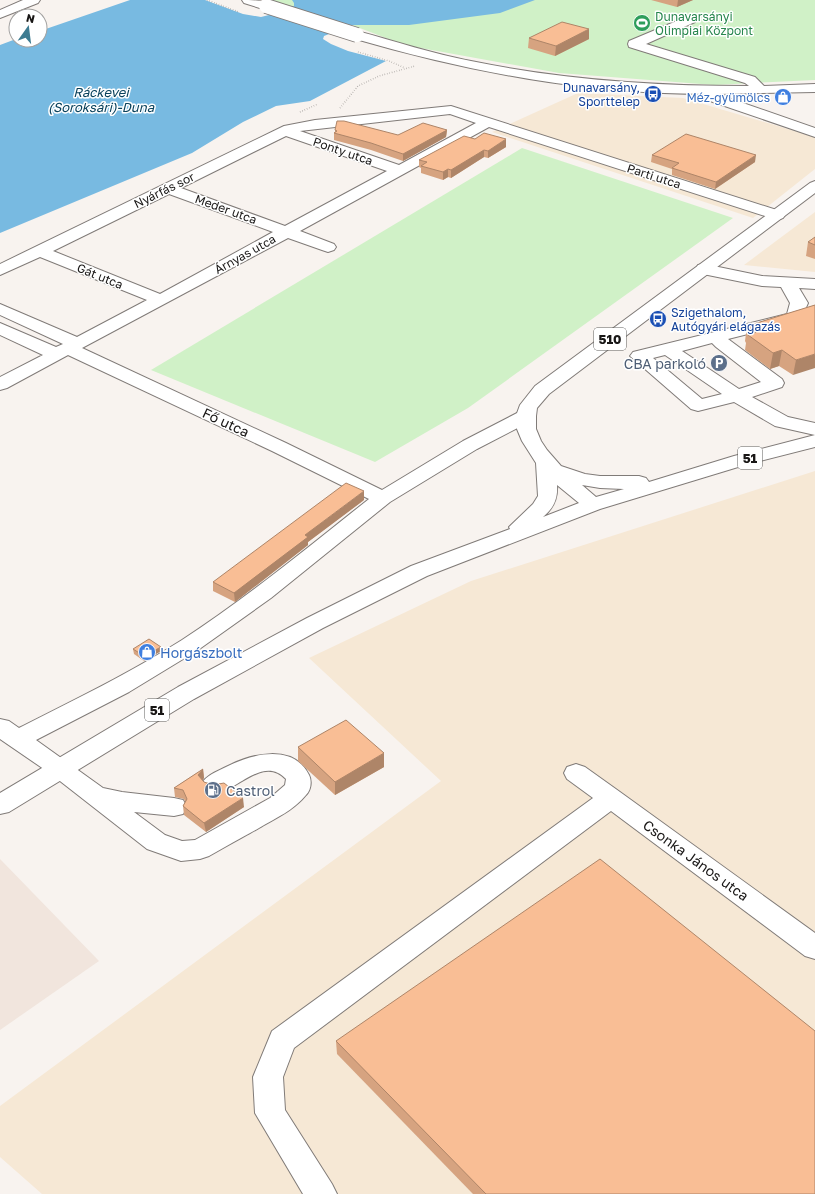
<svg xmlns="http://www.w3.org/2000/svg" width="815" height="1194" font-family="'Golos Text',sans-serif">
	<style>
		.built { fill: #f1e5dd }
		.industrial { fill: #f6e8d5 }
		.green { fill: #d0f1c7 }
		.water { fill: #78bae1 }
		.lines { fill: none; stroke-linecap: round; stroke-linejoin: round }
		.minor-casing { stroke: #807b78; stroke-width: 2 }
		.major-casing { stroke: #807b78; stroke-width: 2 }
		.path { stroke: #999592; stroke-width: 1.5; stroke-dasharray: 0.5 2; stroke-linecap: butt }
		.minor { fill: #fff; fill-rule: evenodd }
		.major { fill: #fff; fill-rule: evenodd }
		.minor-bridge-casing { stroke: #807b78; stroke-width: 16; stroke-linecap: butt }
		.minor-bridge { stroke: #fff; stroke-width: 14 }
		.wall { fill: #d6a380 }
		.shaded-wall { fill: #ae8568 }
		.building { fill: #f9be95; stroke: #ae8568 }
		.labels { text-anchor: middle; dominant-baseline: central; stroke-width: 3; stroke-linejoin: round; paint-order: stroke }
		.far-leisure-label { font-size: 12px; fill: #27864d; stroke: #fff; text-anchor: start }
		.far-transit-label { font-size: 12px; fill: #164399; stroke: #fff; text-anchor: end }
		.far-shop-label { font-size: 12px; fill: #366cbe; stroke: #fff; text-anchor: end }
		.far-street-label { font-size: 12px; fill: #181615; stroke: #fff }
		.far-water-label { font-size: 13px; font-style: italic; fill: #0a425c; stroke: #fff }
		.shield { fill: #fff; stroke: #5d5c5b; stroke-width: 1 }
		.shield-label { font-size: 13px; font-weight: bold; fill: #181615 }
		.service-label { font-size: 14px; fill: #4e5e75; stroke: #fff; text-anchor: end }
		.street-label { font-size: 14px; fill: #181615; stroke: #fff }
		.shop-label { font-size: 14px; fill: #366cbe; stroke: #fff; text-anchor: start }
	</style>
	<rect width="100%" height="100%" fill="#f8f3ef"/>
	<path class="built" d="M0 859 99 961 0 1030Z"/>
	<g class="industrial">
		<path d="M578 93 683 98 815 137V169L753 218 492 132Z"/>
		<path d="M815 212V272L744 265Z"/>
		<path d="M815 471V1194H42L0 1157V1106L441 781 309 658 471 581Z"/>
	</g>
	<g class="green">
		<path d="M268 0H815V80L714 85 559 73 404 45 352 25Z"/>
		<path d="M522 148 733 218 468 408 375 462 151 370Z"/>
	</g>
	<path class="water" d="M130 0H205L243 14 261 17 269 15 294 6V3L292 0H535L500 13 409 25H352L324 36 323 39 331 44 348 51 386 61 310 101 276 106 243 122 192 153 0 233V45L16 39 40 40V31Z"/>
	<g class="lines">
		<g class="minor-casing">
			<g id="minor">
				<path d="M23 0H40L38 3 0 18V10Z"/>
				<path d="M242 0C251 0 266 0 272 6L270 9 266 10 244 3Z"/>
				<path d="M691 15 695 16 697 19 695 22 646 44 755 77 764 86 815 84V92L717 94 815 128V137L707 100 705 97 707 94C585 94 469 72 352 38L351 35 352 32 357 31C395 41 433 54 471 61 563 80 655 86 749 86L745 83 629 47 628 44 629 41Z"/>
				<path d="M451 106 783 212 785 215 783 218 777 220 771 218 489 127 300 231 334 244 336 247 334 250 328 252 322 250 288 238 82 348 286 443 382 490 463 441 519 412 526 410 533 412 536 416 533 420 477 449 390 502 271 598 198 650 129 692 36 740 103 788 122 792 174 798 183 800 187 807 183 814 174 816 134 812 165 835 182 841 195 840 270 798 285 785 286 779C263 754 236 793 214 793 212 793 208 791 205 790L201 784C207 775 216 772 226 767 251 754 293 743 309 775 312 781 311 790 306 795 294 810 276 818 259 828 243 837 226 846 209 856L200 859 181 861 147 849 51 774 0 739V719L9 721 19 728C74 700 130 673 182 640 247 598 308 547 369 499L272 451 68 355 7 388 0 390V377L43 355 0 335V323L56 347 63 344 0 315V304L77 337 147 300 40 257 0 275V264L284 126 315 120ZM450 114 476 123 399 165 300 131ZM286 136 387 171 285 226 181 188ZM169 194 273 232 160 294 53 251Z"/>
				<path d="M704 264 762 276 815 279V289L799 288 808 303 800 321 728 339 782 379 784 383 782 387 752 397 788 417 815 423V435L775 426 734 402 698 411 691 409 630 356 633 352 787 314 790 303 781 287 762 286 698 273 696 269 698 265ZM712 343 716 347 761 382 739 389 682 351ZM665 355 722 394 702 399 653 358Z"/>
				<path d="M576 764 585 767 620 792 815 933V959L805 956 611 811 294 1048 283 1077 285 1110 332 1184 337 1194H303L255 1113 253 1077 272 1031 593 798 567 779 564 773 567 767Z"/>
			</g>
		</g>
		<g class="major-casing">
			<path id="major" d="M815 181V193L549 394 537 408 536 416V429L541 441 547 450 561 466 585 474 600 476H639L646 478 649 482 734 456 815 435V447L748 464 600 509 427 576 323 628 194 699 9 812 0 814V793L178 687 307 618 411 566 510 529 509 527 533 504 538 496 536 463 522 441 517 429 516 416 520 405 535 386 810 183ZM557 485 579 503 543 517C554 508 558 498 557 485ZM582 485 600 488 624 489 596 497Z"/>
		</g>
		<g class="path">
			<path d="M207 0 239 12"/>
			<path d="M358 52 389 61 405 68"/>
			<path d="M340 108 358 86 379 76 415 66"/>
			<path d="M300 112 318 104"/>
		</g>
		<use href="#minor" class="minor"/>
		<use href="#major" class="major"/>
		<g class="minor-bridge-casing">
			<path id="minor-bridge" d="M266 6 357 35"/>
		</g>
		<use href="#minor-bridge" class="minor-bridge"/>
	</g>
	<g class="wall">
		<path d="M651 0H693L677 7Z"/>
		<path d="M529 38 589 39 555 56 528 48Z"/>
		<path d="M335 130 398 135 447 130 446 137 403 161 371 150 334 140V133L335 132Z"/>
		<path d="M475 139 506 147 488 158 484 157 451 178 448 177 443 180 421 173V168L419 167V160Z"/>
		<path d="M652 155 755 162 715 189 672 175V169L651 162Z"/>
		<path d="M815 237V259L806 256 808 242Z"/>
		<path d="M815 305 793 375 779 366 770 369 745 350 746 343 745 341 747 326Z"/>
		<path d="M364 500 308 542V545L235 602 213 591V582Z"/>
		<path d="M161 647V651L144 661 134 654 133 649Z"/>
		<path d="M298 747 384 767 335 795 298 761Z"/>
		<path d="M203 769 204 778 202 780 204 782 244 807 206 832 184 815 183 806 185 802 184 799 175 797 174 788Z"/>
		<path d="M336 1041 815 1194H473L337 1054Z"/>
	</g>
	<g class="shaded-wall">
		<path d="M678 0H693L677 7Z"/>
		<path d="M589 29V39L555 56 556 46Z"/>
		<path d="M447 130 446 137 403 161V154Z"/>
		<path d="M506 139V147L488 158V151Z"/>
		<path d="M484 150V157L451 178V170Z"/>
		<path d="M756 155 755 162 715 189 716 182Z"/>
		<path d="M448 169V177L443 180V172Z"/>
		<path d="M782 350 779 366 770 369 773 353Z"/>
		<path d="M815 354V368L793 375 796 360Z"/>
		<path d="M364 491V500L308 542V545L235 602 234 593 305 535Z"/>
		<path d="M161 647V651L144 661V656Z"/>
		<path d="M384 753V767L335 795V782Z"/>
		<path d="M203 769 204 778 200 784 198 775Z"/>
		<path d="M243 798 244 807 206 832 204 823Z"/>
	</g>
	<g class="building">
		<path d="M562 22 589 29 556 46 529 38Z"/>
		<path d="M337 121H344L398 135 423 123 447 130 403 154 371 143 334 133 337 131 335 130Z"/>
		<path d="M484 133 506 139 488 151 484 150 451 170 448 169 443 172 421 166 427 162 419 160 464 136 475 139Z"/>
		<path d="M686 134 756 155 716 182 672 168 679 163 652 155Z"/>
		<path d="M815 237V245L808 242Z"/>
		<path d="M815 305V354L796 360 782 350 773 353 748 335 756 332 747 326Z"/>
		<path d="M346 483 364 491 305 535 308 537 234 593 213 582Z"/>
		<path d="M149 639 161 647 144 656 133 649Z"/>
		<path d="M346 720 384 753 335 782 298 747Z"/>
		<path d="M203 769 198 775 204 782 213 785 224 783 243 798 204 823 183 806 187 799 183 790 174 788Z"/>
		<path d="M600 859 815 1031V1194H486L336 1041Z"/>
	</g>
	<defs>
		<g id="stadium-disc" transform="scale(0.9)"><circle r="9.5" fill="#2e9e5b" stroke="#fff"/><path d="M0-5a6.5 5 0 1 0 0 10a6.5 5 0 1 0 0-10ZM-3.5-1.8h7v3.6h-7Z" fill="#fff"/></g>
		<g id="bus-disc" transform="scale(0.9)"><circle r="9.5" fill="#1a4fb4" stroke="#fff"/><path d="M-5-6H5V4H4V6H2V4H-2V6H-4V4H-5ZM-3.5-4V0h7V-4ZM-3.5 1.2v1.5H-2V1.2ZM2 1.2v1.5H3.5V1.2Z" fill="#fff"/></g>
		<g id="shop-disc" transform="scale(0.9)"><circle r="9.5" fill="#3f7fe0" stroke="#fff"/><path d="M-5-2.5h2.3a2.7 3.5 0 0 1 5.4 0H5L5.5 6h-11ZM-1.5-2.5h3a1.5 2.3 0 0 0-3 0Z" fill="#fff"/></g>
		<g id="parking-disc" transform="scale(0.9)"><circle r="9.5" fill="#5c6f8a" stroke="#fff"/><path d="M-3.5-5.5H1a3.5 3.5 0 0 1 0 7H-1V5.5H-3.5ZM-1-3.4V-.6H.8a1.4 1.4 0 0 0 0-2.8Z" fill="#fff"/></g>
		<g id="fuel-disc" transform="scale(0.9)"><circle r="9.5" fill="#5c6f8a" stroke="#fff"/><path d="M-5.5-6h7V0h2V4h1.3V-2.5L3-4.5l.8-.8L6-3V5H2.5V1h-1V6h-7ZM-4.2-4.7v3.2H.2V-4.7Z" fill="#fff"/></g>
	</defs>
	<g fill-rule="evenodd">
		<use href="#stadium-disc" x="642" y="23"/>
		<use href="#bus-disc" x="653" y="94"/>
		<use href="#shop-disc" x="783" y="97"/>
		<use href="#bus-disc" x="658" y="319"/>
		<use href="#parking-disc" x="719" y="363"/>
		<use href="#shop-disc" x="147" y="652"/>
		<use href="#fuel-disc" x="213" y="790"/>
	</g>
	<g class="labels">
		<g class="far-leisure-label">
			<text x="655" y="16">Dunavarsányi<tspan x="655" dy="14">Olimpiai Központ</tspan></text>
		</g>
		<g class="far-transit-label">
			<text x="640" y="87">Dunavarsány,<tspan x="640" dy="14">Sporttelep</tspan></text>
			<text x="671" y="312" text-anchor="start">Szigethalom,<tspan x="671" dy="14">Autógyári elágazás</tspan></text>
		</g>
		<g class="far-shop-label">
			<text x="770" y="97">Méz-gyümölcs</text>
		</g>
		<g class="far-street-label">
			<text transform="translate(343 151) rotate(19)">Ponty utca</text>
			<text transform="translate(654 176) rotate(18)">Parti utca</text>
			<text transform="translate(164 190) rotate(-26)">Nyárfás sor</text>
			<text transform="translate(226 209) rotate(20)">Meder utca</text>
			<text transform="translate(245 254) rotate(-29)">Árnyas utca</text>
			<text transform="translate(100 276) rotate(22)">Gát utca</text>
		</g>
		<g class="far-water-label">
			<text x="101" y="92">Ráckevei<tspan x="101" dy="15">(Soroksári)-Duna</tspan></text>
		</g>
		<g class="shield">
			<rect x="594" y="328" width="32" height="22" rx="3"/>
			<rect x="738" y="447" width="24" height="22" rx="3"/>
			<rect x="145" y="699" width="24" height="22" rx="3"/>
		</g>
		<g class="shield-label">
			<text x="610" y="339">510</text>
			<text x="750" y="458">51</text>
			<text x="157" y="710">51</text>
		</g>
		<g class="service-label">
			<text x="706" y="363">CBA parkoló</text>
			<text x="226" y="790" text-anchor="start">Castrol</text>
		</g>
		<g class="street-label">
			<text transform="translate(226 422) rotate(25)">Fő utca</text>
			<text transform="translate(696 860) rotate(36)">Csonka János utca</text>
		</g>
		<g class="shop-label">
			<text x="160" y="652">Horgászbolt</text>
		</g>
	</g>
	<g transform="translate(28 28) rotate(14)"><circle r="19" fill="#ffffff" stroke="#a3a2a1"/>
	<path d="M0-3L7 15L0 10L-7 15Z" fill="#3d7b91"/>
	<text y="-6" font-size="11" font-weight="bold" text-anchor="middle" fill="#181615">N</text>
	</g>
</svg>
